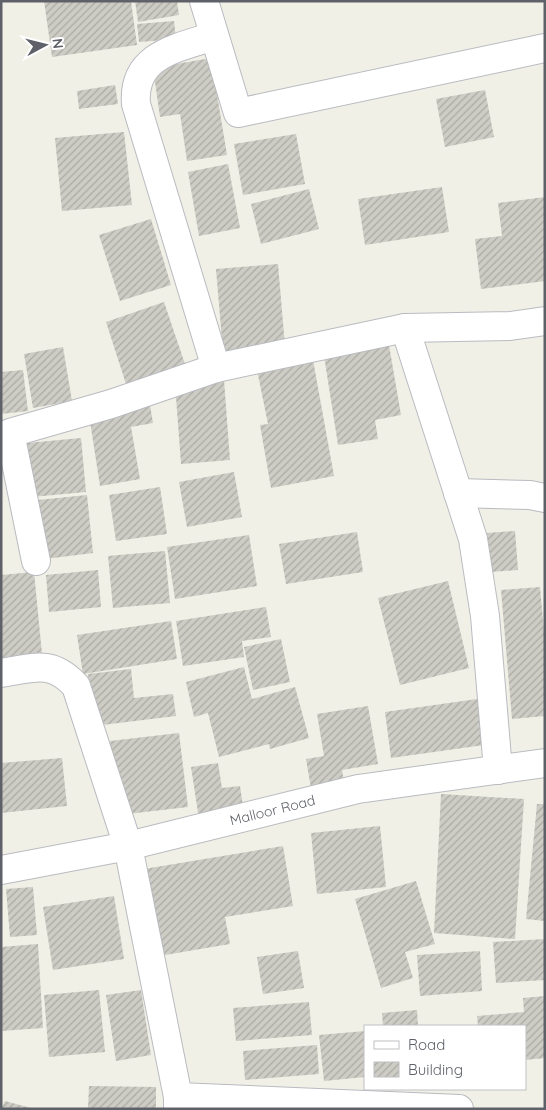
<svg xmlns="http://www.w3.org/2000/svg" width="546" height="1110" font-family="Quicksand,sans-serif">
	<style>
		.building { fill: url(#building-hatch) }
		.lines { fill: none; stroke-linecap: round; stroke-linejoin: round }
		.minor-casing { stroke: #b9bbc1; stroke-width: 30 }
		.tertiary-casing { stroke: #b9bbc1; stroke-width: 30 }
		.minor { stroke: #fff; stroke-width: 28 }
		.tertiary { stroke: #fff; stroke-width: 28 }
		.labels { text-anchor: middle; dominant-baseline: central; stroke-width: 4; stroke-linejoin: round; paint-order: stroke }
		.street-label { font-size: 14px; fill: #5e6168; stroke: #fff }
	</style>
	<defs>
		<pattern id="building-hatch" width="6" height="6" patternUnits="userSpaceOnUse" patternTransform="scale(1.25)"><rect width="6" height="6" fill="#cecdc5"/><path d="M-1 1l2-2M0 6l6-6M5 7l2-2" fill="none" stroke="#aaaaa4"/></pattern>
	</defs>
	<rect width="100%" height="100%" fill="#f1f0e7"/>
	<g class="building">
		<path d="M44 1H131L137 45 52 57Z"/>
		<path d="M135 1H177L179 15 138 22Z"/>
		<path d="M174 21 176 39 139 42 137 24Z"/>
		<path d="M211 58 227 155 187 161 180 114 160 117 153 68Z"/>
		<path d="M115 85 118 104 79 109 77 91Z"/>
		<path d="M485 90 494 137 445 147 436 99Z"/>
		<path d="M124 132 132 205 62 211 55 138Z"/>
		<path d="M296 134 305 184 243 195 234 144Z"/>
		<path d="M228 164 240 228 199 236 188 172Z"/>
		<path d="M442 187 449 232 365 245 358 199Z"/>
		<path d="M309 189 319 229 261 244 251 204Z"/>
		<path d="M545 197V281L481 289 475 239 502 236 498 203Z"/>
		<path d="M151 219 171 285 120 301 99 235Z"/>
		<path d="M278 264 285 346 223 352 216 269Z"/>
		<path d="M164 302 185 364 126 384 106 322Z"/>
		<path d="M389 345 401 415 375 420 378 439 338 445 324 356Z"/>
		<path d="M63 347 72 401 33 408 24 354Z"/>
		<path d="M313 360 334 476 271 488 260 425 268 424 257 370Z"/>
		<path d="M23 370 28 411 1 414V372Z"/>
		<path d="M224 380 230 460 181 464 175 384Z"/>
		<path d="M150 405 153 423 131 427 140 479 100 486 89 415Z"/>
		<path d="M81 438 86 492 32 497 27 443Z"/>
		<path d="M234 472 242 517 187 527 179 482Z"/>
		<path d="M160 487 167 534 116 541 109 495Z"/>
		<path d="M87 495 93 553 45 559 38 500Z"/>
		<path d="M515 531 518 570 491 572 487 533Z"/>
		<path d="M357 532 363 572 286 584 279 544Z"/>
		<path d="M249 535 257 586 175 599 167 547Z"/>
		<path d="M165 551 170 603 113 608 108 556Z"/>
		<path d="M98 570 101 607 49 612 46 575Z"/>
		<path d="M34 572 43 664 1 668V575Z"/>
		<path d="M448 581 469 668 400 685 378 598Z"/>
		<path d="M540 587 545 643V716L512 719 501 590Z"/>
		<path d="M266 607 271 637 242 641 244 657 183 666 176 621Z"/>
		<path d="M171 621 177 659 83 674 77 635Z"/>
		<path d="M281 639 290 682 253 690 244 647Z"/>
		<path d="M244 667 252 699 295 687 309 738 270 749 269 744 219 757 208 713 194 717 186 682Z"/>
		<path d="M131 669 134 698 173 694 176 716 94 726 88 674Z"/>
		<path d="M477 699 484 745 391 758 385 712Z"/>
		<path d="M368 706 378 764 342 770 345 788 312 794 306 759 324 756 317 714Z"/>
		<path d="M179 733 188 807 119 815 110 741Z"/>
		<path d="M62 758 67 806 1 813V763Z"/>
		<path d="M218 763 222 788 240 786 244 813 199 819 191 767Z"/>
		<path d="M441 794 524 799 515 939 434 933Z"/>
		<path d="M537 804H545V921L526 919Z"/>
		<path d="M380 826 386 887 317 894 311 833Z"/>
		<path d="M283 846 293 906 225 917 230 944 159 956 144 869Z"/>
		<path d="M416 881 435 944 405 952 413 978 381 988 355 899Z"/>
		<path d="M33 887 37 935 10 937 6 889Z"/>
		<path d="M114 896 124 959 53 970 43 907Z"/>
		<path d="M545 939V980L496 983 493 942Z"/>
		<path d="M38 944 43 1028 1 1031V947Z"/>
		<path d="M298 951 304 988 263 994 257 957Z"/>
		<path d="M480 951 482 991 420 996 417 955Z"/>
		<path d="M99 990 105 1052 49 1057 44 995Z"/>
		<path d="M141 990 151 1055 116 1061 106 995Z"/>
		<path d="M545 996V1058L525 1060V1026H478L477 1016 524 1012 523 998Z"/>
		<path d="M309 1002 312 1035 236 1041 233 1008Z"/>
		<path d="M417 1010 418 1026H383L382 1013Z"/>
		<path d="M365 1031V1077L324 1081 319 1035Z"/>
		<path d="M317 1045 319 1074 245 1080 243 1051Z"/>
		<path d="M89 1086 156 1087V1109H88Z"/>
		<path d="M5 1101 31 1108V1109H1Z"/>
	</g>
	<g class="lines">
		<g class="minor-casing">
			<g id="minor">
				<path d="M204 1 238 113 545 48"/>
				<path d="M214 36C177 48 132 55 136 104L216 368"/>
				<path d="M405 328 473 539 485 616 498 770"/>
				<path d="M458 493 530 495 545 498"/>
				<path d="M36 561 10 433 111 404 216 368 405 328 510 326 545 321"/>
				<path d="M1 673C34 668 51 659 76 686L128 846 178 1097V1109"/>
				<path d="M178 1097 459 1109"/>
			</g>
		</g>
		<g class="tertiary-casing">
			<g id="tertiary">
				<path id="s1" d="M1 870 128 846 358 789 545 763"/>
			</g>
		</g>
		<use href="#minor" class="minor"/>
		<use href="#tertiary" class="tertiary"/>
	</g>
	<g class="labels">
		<g class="street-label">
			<text stroke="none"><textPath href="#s1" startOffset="278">Malloor Road</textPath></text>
		</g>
	</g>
	<rect width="546" height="1110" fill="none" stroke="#5e6168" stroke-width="5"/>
	<rect x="364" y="1025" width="162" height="65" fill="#ffffff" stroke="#bfc0c3"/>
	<rect x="374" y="1041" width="25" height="8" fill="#ffffff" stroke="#bfc0c3"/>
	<text x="408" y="1050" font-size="15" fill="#5e6168">Road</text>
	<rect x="374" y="1062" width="25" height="15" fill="url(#building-hatch)" stroke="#bfc0c3"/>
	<text x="408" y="1075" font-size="15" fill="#5e6168">Building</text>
	<g transform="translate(45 45) rotate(83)" stroke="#ffffff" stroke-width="4" paint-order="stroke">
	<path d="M0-4L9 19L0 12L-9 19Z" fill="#5e6168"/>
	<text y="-8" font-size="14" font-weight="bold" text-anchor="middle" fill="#5e6168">N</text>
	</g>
</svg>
